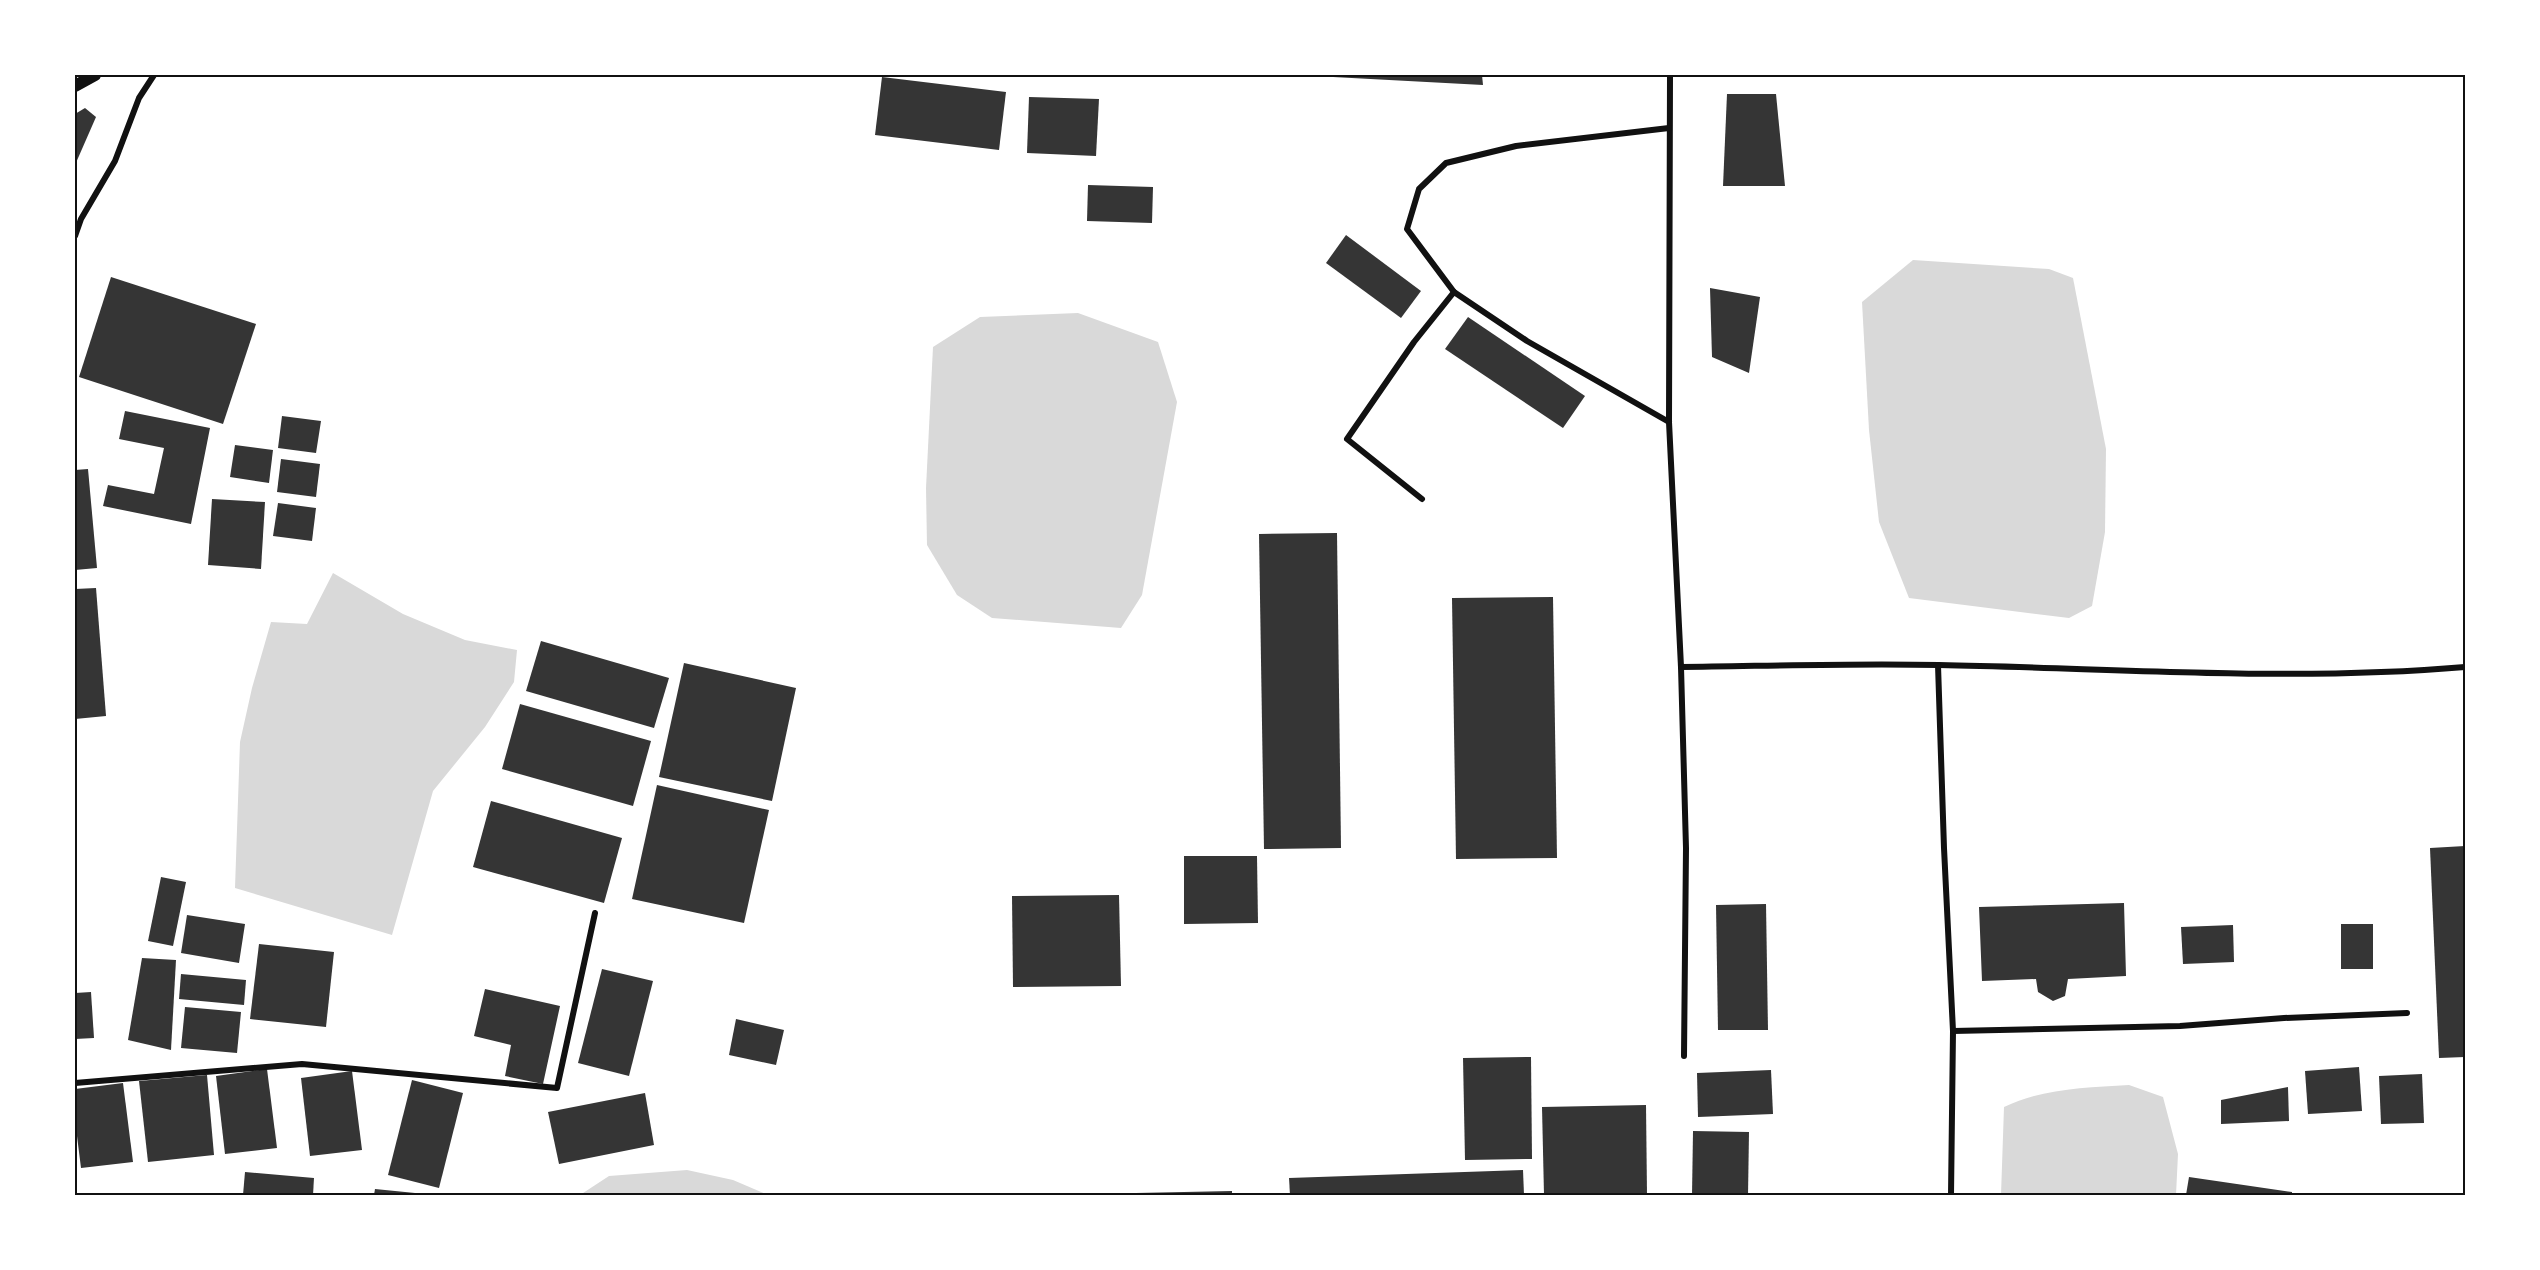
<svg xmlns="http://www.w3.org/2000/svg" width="2540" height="1270" font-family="'Archivo Narrow',sans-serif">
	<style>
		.water { fill: #d9d9d9 }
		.building { fill: #353535 }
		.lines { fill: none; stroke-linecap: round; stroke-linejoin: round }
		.minor { stroke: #111; stroke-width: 6 }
		.secondary { stroke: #111; stroke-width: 12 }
		.neatline { fill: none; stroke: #111; stroke-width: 2 }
	</style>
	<rect width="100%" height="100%" fill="#fff"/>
	<g class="water">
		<path d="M1913 260 2049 269 2073 278 2106 449 2105 532 2092 606 2069 618 1909 598 1879 522 1869 430 1862 302Z"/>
		<path d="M1078 313 1158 342 1177 402 1142 595 1121 628 992 618 957 595 927 545 926 488 933 347 980 317Z"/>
		<path d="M333 573 403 614 465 640 517 650 514 682 485 727 433 791 392 935 235 888 240 742 252 688 271 622 307 624Z"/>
		<path d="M2129 1085 2163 1097 2178 1154 2176 1195H2001L2004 1107C2044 1088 2085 1088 2129 1085Z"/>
		<path d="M687 1170 733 1180 768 1195H580L609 1176Z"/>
	</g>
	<g class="building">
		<path d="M1333 75H1482L1483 85 1333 77Z"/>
		<path d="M882 77 1006 92 999 150 875 135Z"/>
		<path d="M1727 94H1776L1785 186H1723Z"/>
		<path d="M1029 97 1099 99 1096 156 1027 153Z"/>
		<path d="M85 108 96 117 75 165V114Z"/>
		<path d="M1088 185 1153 187 1152 223 1087 221Z"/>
		<path d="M1346 235 1421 291 1401 318 1326 263Z"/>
		<path d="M111 277 256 324 223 424 79 377Z"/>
		<path d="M1710 288 1760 297 1749 373 1712 357Z"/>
		<path d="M1468 317 1585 396 1563 428 1445 349Z"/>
		<path d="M125 411 210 428 191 524 103 506 108 485 154 494 164 448 119 439Z"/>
		<path d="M282 416 321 421 316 453 278 448Z"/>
		<path d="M235 445 273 450 269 483 230 477Z"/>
		<path d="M281 459 320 464 316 497 277 492Z"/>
		<path d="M88 469 97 568 75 570V470Z"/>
		<path d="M212 499 265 502 261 569 208 565Z"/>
		<path d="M278 503 316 508 312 541 273 536Z"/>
		<path d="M1337 533 1341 848 1264 849 1259 534Z"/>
		<path d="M96 588 106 716 75 719V589Z"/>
		<path d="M1553 597 1557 858 1456 859 1452 598Z"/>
		<path d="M541 641 669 678 654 728 526 691Z"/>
		<path d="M684 663 796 688 772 801 659 777Z"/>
		<path d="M520 704 651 741 633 806 502 769Z"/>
		<path d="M657 785 769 810 744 923 632 899Z"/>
		<path d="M491 801 622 838 604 903 473 867Z"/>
		<path d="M2465 846V1057L2439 1058 2430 848Z"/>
		<path d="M1184 856H1257L1258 923 1184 924Z"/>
		<path d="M161 877 186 882 173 946 148 941Z"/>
		<path d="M1119 895 1121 986 1013 987 1012 896Z"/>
		<path d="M2124 903 2126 976 2068 979 2065 996 2053 1001 2038 992 2036 979 1982 981 1979 907Z"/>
		<path d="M1766 904 1768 1030H1718L1716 905Z"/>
		<path d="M187 915 245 924 239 963 181 953Z"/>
		<rect x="2341" y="924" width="32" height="45"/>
		<path d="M2233 925 2234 962 2183 964 2181 927Z"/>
		<path d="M259 944 334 952 326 1027 250 1019Z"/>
		<path d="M142 958 176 960 171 1050 128 1040Z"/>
		<path d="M602 969 653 981 629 1076 578 1063Z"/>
		<path d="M181 974 246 980 244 1005 179 999Z"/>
		<path d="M485 989 560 1006 543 1084 505 1076 511 1045 474 1036Z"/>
		<path d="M91 992 94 1038 75 1039V993Z"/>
		<path d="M185 1007 241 1012 237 1053 181 1048Z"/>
		<path d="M736 1019 784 1030 776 1065 729 1055Z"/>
		<path d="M1531 1057 1532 1159 1465 1160 1463 1058Z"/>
		<path d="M2359 1067 2362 1111 2308 1114 2305 1071Z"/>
		<path d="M267 1069 277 1148 225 1154 216 1076Z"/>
		<path d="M1771 1070 1773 1114 1698 1117 1697 1073Z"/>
		<path d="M352 1071 362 1150 310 1156 301 1078Z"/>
		<path d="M2422 1074 2424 1123 2381 1124 2379 1076Z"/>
		<path d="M207 1075 214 1155 148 1162 139 1081Z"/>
		<path d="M412 1080 463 1093 439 1188 388 1175Z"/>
		<path d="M123 1083 133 1162 81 1168 75 1120V1089Z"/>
		<path d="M2288 1087 2289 1121 2221 1124V1100Z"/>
		<path d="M645 1093 654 1145 559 1164 548 1112Z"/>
		<path d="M1646 1105 1647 1195H1544L1542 1107Z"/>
		<path d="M1693 1131 1749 1132 1748 1195H1692Z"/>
		<path d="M1523 1170 1524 1195H1290L1289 1178Z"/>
		<path d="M245 1172 314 1178 313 1195H243Z"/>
		<path d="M2189 1177 2292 1192V1195H2186Z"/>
		<path d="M375 1189 415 1193V1195H374Z"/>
		<path d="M1232 1191V1195H1136V1193Z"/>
	</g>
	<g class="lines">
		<g class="minor">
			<path d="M1670 75 1669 422 1681 667C1767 666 1853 663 1939 665 2114 668 2291 682 2465 667"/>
			<path d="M75 236 81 219 115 161 139 98 154 75"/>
			<path d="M1454 292 1407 229 1419 189 1446 163 1516 146 1669 128"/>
			<path d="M1422 499 1347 439 1414 342 1454 292 1527 341 1669 422"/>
			<path d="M1938 665 1944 848 1953 1031 1951 1195"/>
			<path d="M1681 667 1686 848 1684 1056"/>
			<path d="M1953 1031 2180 1026 2284 1018 2407 1013"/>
			<path d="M75 1083 302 1064 557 1088 595 913"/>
		</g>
		<path class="secondary" d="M75 86 95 75"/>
	</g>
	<rect width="2540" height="1270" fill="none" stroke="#ffffff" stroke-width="153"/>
	<rect x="76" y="76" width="2388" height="1118" class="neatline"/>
</svg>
